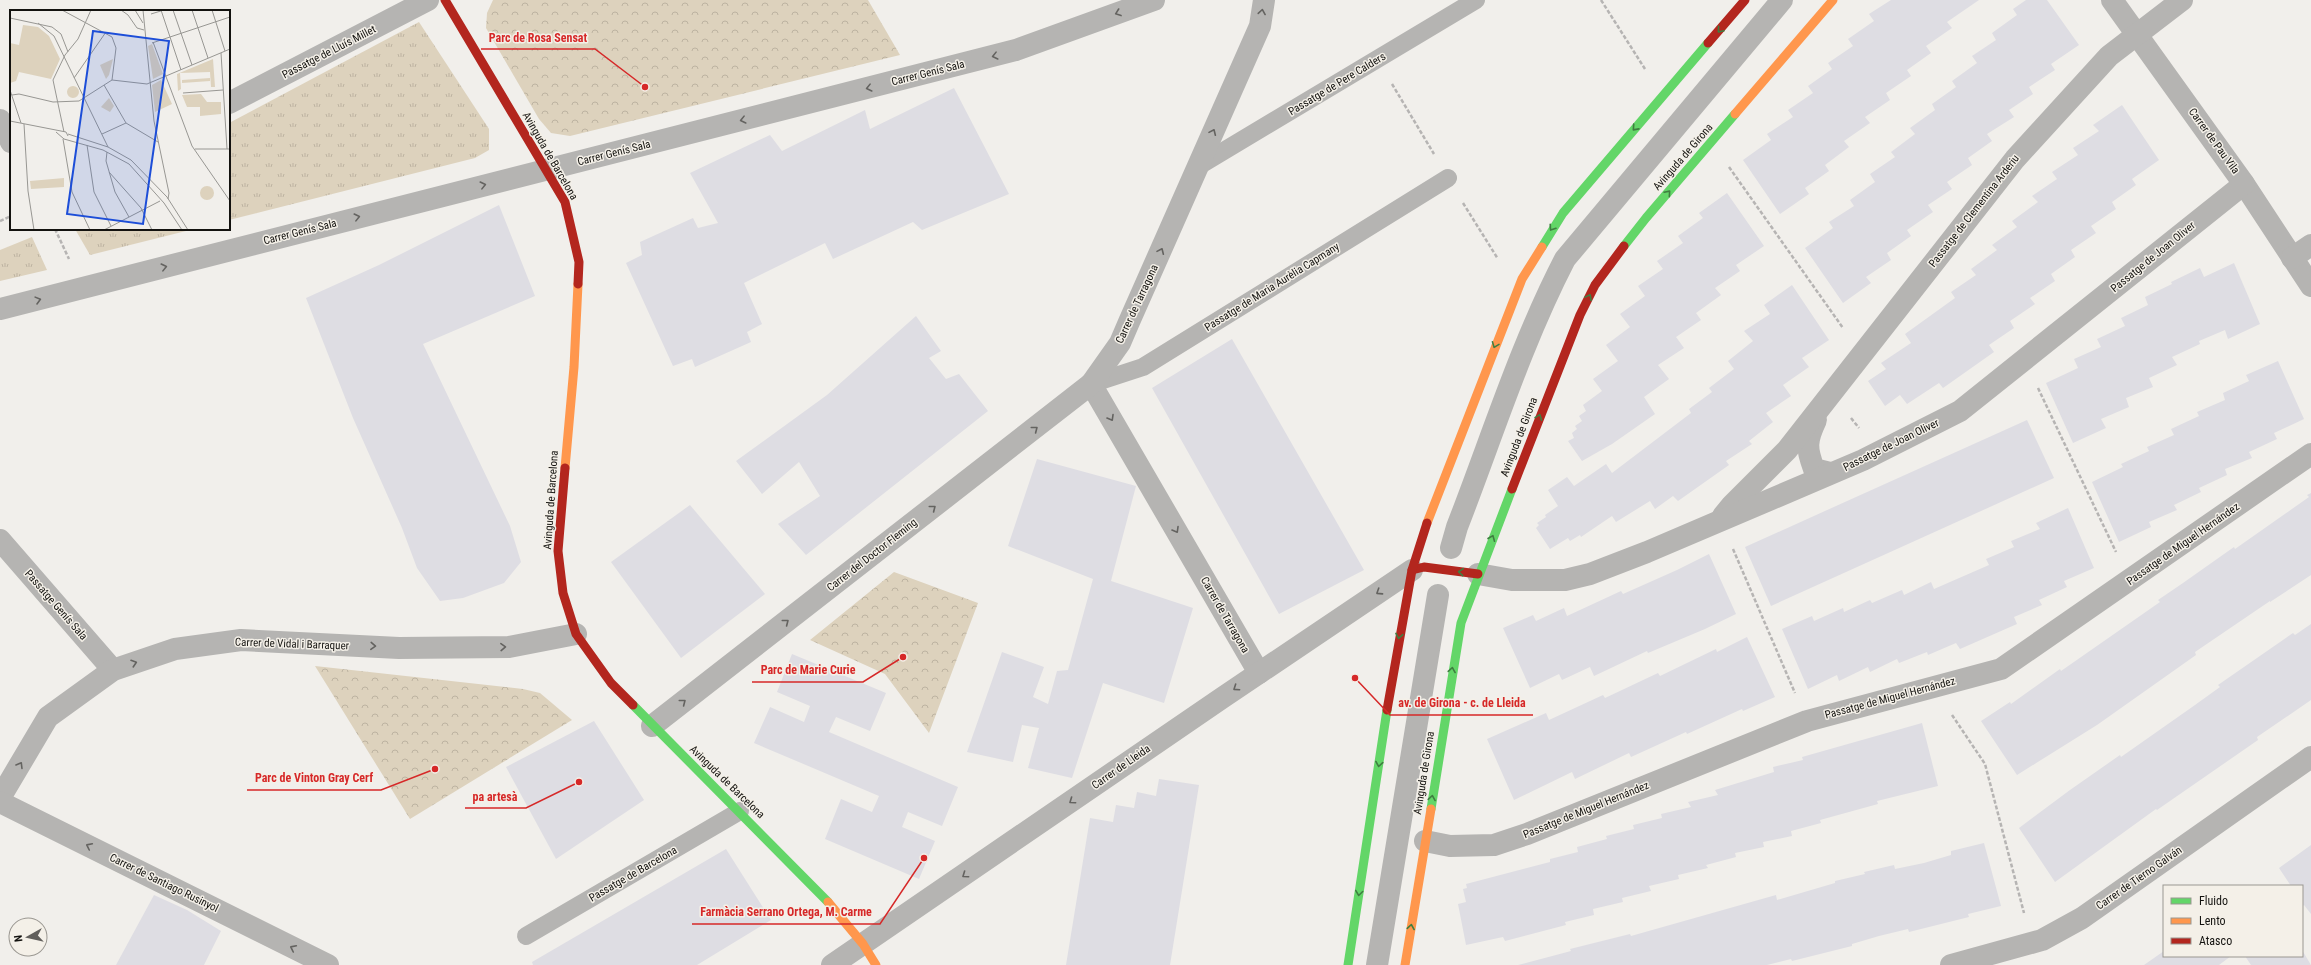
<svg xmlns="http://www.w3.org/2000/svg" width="2311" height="965" font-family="'Roboto Condensed',sans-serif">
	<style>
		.grass { fill: url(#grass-tufts) }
		.park { fill: url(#park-crowns) }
		.building { fill: #dedde3 }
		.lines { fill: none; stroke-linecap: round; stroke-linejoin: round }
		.path { stroke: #b6b4b3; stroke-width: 2.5; stroke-dasharray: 4 2; stroke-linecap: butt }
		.lane { stroke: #b5b4b2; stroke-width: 18 }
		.street { stroke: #b5b4b2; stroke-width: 22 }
		.fast { stroke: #63d668; stroke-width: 9 }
		.slow { stroke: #ff974d; stroke-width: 9 }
		.jam { stroke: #b3261e; stroke-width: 9 }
		.oneway { stroke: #646360 }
		.oneway2 { stroke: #3f7e40 }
		.labels { text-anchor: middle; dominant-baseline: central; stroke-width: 3; stroke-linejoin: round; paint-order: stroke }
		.street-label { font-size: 11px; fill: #13120f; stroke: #f4f0e8 }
		.inset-road { fill: none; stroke: #989793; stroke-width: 1 }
		.view { fill: #1d4ed8; fill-opacity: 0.15; stroke: #1d4ed8; stroke-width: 2 }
		.inset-edge { fill: none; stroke: #13120f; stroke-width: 2 }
		.leader { fill: none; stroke: #d62828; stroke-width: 1.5 }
		.callout-dot { fill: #d62828; stroke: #f4f0e8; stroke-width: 1.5 }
		.callout-label { font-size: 12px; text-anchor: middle; font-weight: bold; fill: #d62828; stroke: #f4f0e8; stroke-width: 3; stroke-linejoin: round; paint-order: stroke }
	</style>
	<defs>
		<pattern id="grass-tufts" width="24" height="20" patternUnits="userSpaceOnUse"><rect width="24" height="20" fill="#ddd2bd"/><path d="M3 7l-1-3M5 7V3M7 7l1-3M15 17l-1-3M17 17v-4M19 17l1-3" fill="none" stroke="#bdb3a1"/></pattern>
		<pattern id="park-crowns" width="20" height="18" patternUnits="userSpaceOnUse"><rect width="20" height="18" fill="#ddd2bd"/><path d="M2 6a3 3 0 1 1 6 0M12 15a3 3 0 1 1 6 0" fill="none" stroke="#bdb3a1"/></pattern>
	</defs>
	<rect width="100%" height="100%" fill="#f1efeb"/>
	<g class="grass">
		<path d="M419 22 489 129V150L475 158 229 220V123Z"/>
		<path d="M75 229H194L90 255Z"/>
		<path d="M32 237 47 270 0 281V250Z"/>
	</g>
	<g class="park">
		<path d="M493 0H868L900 55 570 136 551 133 539 119 486 28 487 13Z"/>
		<path d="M894 572 978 603 929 733 885 674 810 640Z"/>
		<path d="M315 666 523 689 540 693 572 720 410 819Z"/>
	</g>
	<g class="building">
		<path d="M1891 0H1979L1947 22 1952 28 1926 46 1931 53 1907 70 1911 76 1886 93 1890 100 1865 117 1870 123 1844 141 1849 147 1825 165 1829 171 1805 188 1809 194 1780 214 1743 160 1771 140 1767 134 1793 117 1788 110 1813 93 1808 86 1832 69 1828 63 1853 46 1848 39 1874 21 1869 14Z"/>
		<path d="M2026 0H2047L2079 45 2051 64 2055 70 2029 87 2033 94 2009 110 2014 117 1987 134 1992 141 1968 158 1972 165 1947 182 1952 189 1928 205 1933 212 1907 230 1911 236 1887 253 1891 260 1866 277 1871 283 1843 303 1805 248 1833 228 1829 222 1854 206 1850 200 1875 182 1870 174 1895 157 1891 152 1915 134 1910 128 1935 110 1932 104 1956 87 1952 81 1977 63 1972 56 1996 40 1992 33 2017 15 2013 9Z"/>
		<path d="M954 88 1009 194 922 230 913 222 833 259 825 243 744 283 762 324 747 332 751 342 695 367 692 359 673 366 626 263 642 255 640 242 693 218 698 228 718 223 690 173 770 135 782 151 865 110 870 129Z"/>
		<path d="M2122 105 2159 160 2132 179 2136 185 2112 202 2116 209 2091 226 2096 233 2071 250 2075 257 2051 274 2055 281 2030 298 2035 304 2010 321 2014 328 1989 345 1994 352 1943 388 1939 383 1907 404 1900 395 1885 406 1868 381 1886 369 1881 363 1911 343 1905 334 1955 298 1951 292 1976 275 1971 269 1997 250 1992 245 2017 227 2012 221 2038 202 2032 196 2057 179 2052 172 2078 155 2073 148 2099 131 2093 125Z"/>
		<path d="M1727 193 1764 246 1736 265 1740 271 1715 288 1721 295 1696 313 1701 320 1676 337 1684 348 1658 365 1669 379 1644 397 1655 414 1612 444 1582 461 1568 441 1574 438 1572 433 1577 429 1575 426 1582 421 1579 416 1586 411 1583 405 1602 391 1593 379 1618 361 1606 345 1630 327 1620 314 1645 296 1638 286 1663 269 1657 261 1683 243 1678 236 1703 218 1699 213Z"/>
		<path d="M499 205 535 296 423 344 510 526 521 562 504 583 463 598 440 601 417 568 402 528 353 418 306 298 379 265Z"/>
		<path d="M2234 263 2260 324 2228 339 2225 330 2199 341 2200 344 2172 357 2177 365 2149 378 2153 387 2126 398 2129 407 2101 419 2106 428 2073 443 2046 383 2078 368 2074 359 2101 347 2097 339 2125 326 2121 318 2148 305 2145 297 2172 284 2171 282 2200 268 2204 277Z"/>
		<path d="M1792 285 1829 340 1802 358 1809 367 1783 385 1791 396 1766 413 1773 422 1749 441 1752 444 1726 461 1729 465 1678 501 1673 496 1655 509 1650 501 1616 522 1612 516 1581 537 1580 535 1570 541 1568 538 1550 549 1536 528 1539 525 1537 523 1546 517 1545 515 1558 506 1548 490 1567 477 1574 486 1606 464 1612 473 1691 413 1689 409 1712 392 1709 388 1734 369 1728 361 1753 341 1744 331 1770 314 1764 305Z"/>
		<path d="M916 316 941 351 929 358 946 379 959 374 988 411 806 555 778 524 820 496 799 462 762 494 736 461 827 395Z"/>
		<path d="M1232 339 1364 570 1279 614 1152 388Z"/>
		<path d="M2278 361 2304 419 2274 433 2277 439 2249 452 2252 458 2225 469 2227 475 2199 488 2201 492 2174 505 2177 510 2149 522 2151 527 2119 542 2092 482 2123 467 2121 464 2149 451 2147 447 2174 435 2171 429 2199 416 2197 412 2225 400 2223 393 2249 381 2246 375Z"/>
		<path d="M2027 420 2054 478 1771 606 1745 547Z"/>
		<path d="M1037 459 1136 486 1111 581 1193 608 1164 703 1103 683 1072 778 1028 768 1039 728 1022 725 1013 762 967 752 1002 652 1044 667 1033 697 1048 704 1057 671 1068 670 1093 579 1008 546Z"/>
		<path d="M2311 493V575L2270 602V601L2195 652 2196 655 2097 725 2017 775 1981 721 2010 702 2011 704 2060 669 2061 671 2160 602 2158 600 2183 583 2234 547 2235 549 2309 497 2307 495Z"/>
		<path d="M690 505 765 594 681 658 611 562Z"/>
		<path d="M2068 508 2094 568 2064 581 2067 587 2039 600 2042 605 2014 617 2017 624 1960 649 1956 643 1928 655 1927 652 1899 663 1897 659 1870 672 1868 667 1839 681 1837 675 1808 689 1782 629 1812 616 1814 621 1843 608 1844 612 1870 600 1872 603 1902 590 1904 595 1931 582 1934 589 1989 565 1986 559 2014 547 2011 541 2040 529 2036 523Z"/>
		<path d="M1709 554 1736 614 1705 629 1648 653 1647 651 1594 676 1590 667 1562 680 1559 674 1530 688 1503 628 1533 615 1536 621 1564 608 1567 616 1621 591 1623 594 1677 570Z"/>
		<path d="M2311 624V700L2257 737 2258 740 2157 810 2156 809 2055 882 2019 828 2070 790 2120 755 2121 757 2195 705 2220 687 2218 685 2293 633 2295 635Z"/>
		<path d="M1747 637 1775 697 1743 711 1742 709 1687 734 1686 732 1631 757 1629 753 1575 779 1572 772 1514 800 1487 739 1546 713 1549 720 1603 695 1605 698 1658 673 1660 676 1716 649 1717 652Z"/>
		<path d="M792 654 886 693 870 731 836 717 829 732 958 787 942 826 908 812 902 827 935 841 919 879 825 839 841 799 872 812 879 796 754 743 770 707 804 722 810 706 777 692Z"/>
		<path d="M594 721 644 800 556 859 506 767Z"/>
		<path d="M1922 723 1938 786 1877 801 1878 804 1820 820 1821 823 1791 831 1792 836 1763 842 1764 847 1735 853 1736 857 1706 865 1708 868 1678 875 1679 879 1649 886 1651 891 1622 898 1623 902 1593 909 1594 915 1565 922 1566 925 1505 941 1503 937 1466 945 1458 904 1466 902 1463 889 1467 888 1466 884 1550 862V859L1578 852 1577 847 1607 839 1606 836 1634 829 1633 825 1662 818 1661 814 1691 807 1688 802 1718 795 1715 790 1774 772 1773 767 1803 760 1802 757Z"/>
		<path d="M1159 779 1199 785 1170 965H1066L1090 818 1113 822 1116 805 1134 808 1137 792 1156 796Z"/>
		<path d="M1984 843 2001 906 1968 914 1969 917 1909 932 1908 929 1879 936 1852 944V946L1792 961 1791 959 1767 965H1518L1571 951 1570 949 1630 934 1631 936 1776 895 1777 900 1835 883V881L1865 874 1864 872 1894 865 1895 869 1924 863 1951 855V851Z"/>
		<path d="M2311 845V914L2304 905 2302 907V886H2291L2279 868Z"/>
		<path d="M726 849 771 920 697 965H533L532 962Z"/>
		<path d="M154 895 187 910 221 931 204 965H116Z"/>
		<path d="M2302 950 2311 965H2251L2245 956H2302Z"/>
		<path d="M2164 951V956H2231L2219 965H2144Z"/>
	</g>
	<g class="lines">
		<g class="path">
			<path d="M1601 0 1645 69"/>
			<path d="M1392 84 1434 154"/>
			<path d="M1729 167 1843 328"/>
			<path d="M1463 203 1498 259"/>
			<path d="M0 221 11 216"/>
			<path d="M55 229 69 259"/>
			<path d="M2038 388 2116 552"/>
			<path d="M1851 418 1859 428"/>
			<path d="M1733 549 1795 693"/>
			<path d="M1952 715 1985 764 2024 913"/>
		</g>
		<g class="lane">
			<path d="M1197 167 1476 0"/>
			<path d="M1091 384 1143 367 1448 178"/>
			<path d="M526 936 740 811"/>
		</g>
		<g class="street">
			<path d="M2112 0 2244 184 2311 286"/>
			<path d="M229 103 428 0"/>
			<path d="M0 120 11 142"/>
			<path d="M2292 258 2311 245"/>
			<path d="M0 309 1016 50 1154 0"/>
			<path d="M1091 384 1259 673"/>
			<path d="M1816 420C1806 441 1806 448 1814 469L1830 473"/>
			<path d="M1723 516 1732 505 1787 450 2015 159 2109 56 2182 0"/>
			<path d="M0 540 113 670"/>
			<path d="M1451 548 1457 527C1492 437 1521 344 1565 259L1782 0"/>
			<path d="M1478 574 1512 580H1565L1590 574 1647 552 1863 460 1960 411 2244 184"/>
			<path d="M652 726 1091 384 1120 343 1129 322 1260 26 1264 0"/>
			<path d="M0 798 48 717 113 670 175 649 241 640 399 648 509 647 576 634"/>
			<path d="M0 802 328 965"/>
			<path d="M1425 841 1450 846 1494 845 1527 834 1807 721 2001 669 2311 454"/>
			<path d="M832 965 1222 698 1412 570"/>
			<path d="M1377 965 1438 595"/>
			<path d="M1951 965 2042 940 2082 918 2311 757"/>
		</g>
		<g class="fast">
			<path d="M1624 246 1646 218 1735 114"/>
			<path d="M1542 247 1563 213 1708 43"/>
			<path d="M633 705 828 902"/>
			<path d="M1431 809 1461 623 1512 489"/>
			<path d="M1348 965 1387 710"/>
		</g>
		<g class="slow">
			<path d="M1735 114 1833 0"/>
			<path d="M565 468 574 367 578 284"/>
			<path d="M1427 523 1522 279 1542 247"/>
			<path d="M828 902 863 944 876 965"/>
			<path d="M1405 965 1431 809"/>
		</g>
		<g class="jam">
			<path d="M445 0 565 202 579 262 578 284"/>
			<path d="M1708 43 1745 0"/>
			<path d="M565 468 558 551 563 593 576 634 611 683 633 705"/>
			<path d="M1512 489 1580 315 1595 285 1624 246"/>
			<path d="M1412 570 1424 567 1478 574"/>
			<path d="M1387 710 1412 570 1427 523"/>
		</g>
	</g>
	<defs><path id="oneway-chevron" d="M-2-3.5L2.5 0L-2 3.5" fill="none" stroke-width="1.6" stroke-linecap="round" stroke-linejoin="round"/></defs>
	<g class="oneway">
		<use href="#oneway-chevron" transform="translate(1262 12) rotate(-81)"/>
		<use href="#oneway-chevron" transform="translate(1118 13) rotate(160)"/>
		<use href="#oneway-chevron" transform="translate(995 56) rotate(166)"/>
		<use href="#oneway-chevron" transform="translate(869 88) rotate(166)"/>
		<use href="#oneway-chevron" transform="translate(743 120) rotate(166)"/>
		<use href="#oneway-chevron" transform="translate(1213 132) rotate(-66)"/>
		<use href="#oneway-chevron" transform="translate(483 185) rotate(-14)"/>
		<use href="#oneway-chevron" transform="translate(357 217) rotate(-14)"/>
		<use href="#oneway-chevron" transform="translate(1161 251) rotate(-66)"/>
		<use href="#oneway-chevron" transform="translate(164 267) rotate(-14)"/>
		<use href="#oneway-chevron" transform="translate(38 300) rotate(-15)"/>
		<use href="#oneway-chevron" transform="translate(1111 418) rotate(60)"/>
		<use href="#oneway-chevron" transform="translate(1035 429) rotate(-38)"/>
		<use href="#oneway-chevron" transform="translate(933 508) rotate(-38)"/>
		<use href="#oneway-chevron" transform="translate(1176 530) rotate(60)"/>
		<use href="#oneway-chevron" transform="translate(1379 592) rotate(147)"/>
		<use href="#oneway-chevron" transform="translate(786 622) rotate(-38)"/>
		<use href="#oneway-chevron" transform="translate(373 646) rotate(3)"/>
		<use href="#oneway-chevron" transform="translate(503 647) rotate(-2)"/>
		<use href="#oneway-chevron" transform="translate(134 663) rotate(-18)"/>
		<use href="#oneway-chevron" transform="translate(1236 688) rotate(146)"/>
		<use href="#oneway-chevron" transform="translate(683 702) rotate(-38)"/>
		<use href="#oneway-chevron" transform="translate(20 765) rotate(-59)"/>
		<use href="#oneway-chevron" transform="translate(1072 801) rotate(145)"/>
		<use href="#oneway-chevron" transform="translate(89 846) rotate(-154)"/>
		<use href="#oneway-chevron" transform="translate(965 875) rotate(145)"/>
		<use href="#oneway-chevron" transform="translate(293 948) rotate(-154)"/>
	</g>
	<g class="oneway2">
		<use href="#oneway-chevron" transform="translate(1720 30) rotate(130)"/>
		<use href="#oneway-chevron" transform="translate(1635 128) rotate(132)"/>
		<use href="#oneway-chevron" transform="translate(1668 193) rotate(-49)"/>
		<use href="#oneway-chevron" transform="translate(1552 228) rotate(124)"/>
		<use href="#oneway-chevron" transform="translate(1589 297) rotate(-62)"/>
		<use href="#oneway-chevron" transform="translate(1495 345) rotate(111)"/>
		<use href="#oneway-chevron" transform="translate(1539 417) rotate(-69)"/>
		<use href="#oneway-chevron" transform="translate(1492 538) rotate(-68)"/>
		<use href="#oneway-chevron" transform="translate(1461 572) rotate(-175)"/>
		<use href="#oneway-chevron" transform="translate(1399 636) rotate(100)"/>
		<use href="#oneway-chevron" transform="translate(1452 670) rotate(-81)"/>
		<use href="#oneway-chevron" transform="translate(1379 764) rotate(99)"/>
		<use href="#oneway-chevron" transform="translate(1432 798) rotate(-81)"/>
		<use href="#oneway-chevron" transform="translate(1359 893) rotate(98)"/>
		<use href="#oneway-chevron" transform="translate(1411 927) rotate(-81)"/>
	</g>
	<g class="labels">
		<g class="street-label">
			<text transform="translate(329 52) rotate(-27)">Passatge de Lluís Millet</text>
			<text transform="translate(928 73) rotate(-14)">Carrer Genís Sala</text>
			<text transform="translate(1337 84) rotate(-31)">Passatge de Pere Calders</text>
			<text transform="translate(2214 141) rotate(54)">Carrer de Pau Vila</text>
			<text transform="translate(614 153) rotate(-14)">Carrer Genís Sala</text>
			<text transform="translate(550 156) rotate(60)">Avinguda de Barcelona</text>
			<text transform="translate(1683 157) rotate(-49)">Avinguda de Girona</text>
			<text transform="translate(1974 211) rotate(-52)">Passatge de Clementina Arderiu</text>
			<text transform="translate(300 232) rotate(-14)">Carrer Genís Sala</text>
			<text transform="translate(2153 257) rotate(-39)">Passatge de Joan Oliver</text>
			<text transform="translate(1272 287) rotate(-32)">Passatge de Maria Aurèlia Capmany</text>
			<text transform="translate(1137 304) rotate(-65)">Carrer de Tarragona</text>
			<text transform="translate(1519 437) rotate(-69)">Avinguda de Girona</text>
			<text transform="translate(1891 445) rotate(-26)">Passatge de Joan Oliver</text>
			<text transform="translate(551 500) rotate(-86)">Avinguda de Barcelona</text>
			<text transform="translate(2183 544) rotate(-35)">Passatge de Miguel Hernández</text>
			<text transform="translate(872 555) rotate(-38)">Carrer del Doctor Fleming</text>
			<text transform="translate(56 605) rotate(49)">Passatge Genís Sala</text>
			<text transform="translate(1225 615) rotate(60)">Carrer de Tarragona</text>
			<text transform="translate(292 644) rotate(2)">Carrer de Vidal i Barraquer</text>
			<text transform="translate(1890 698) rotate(-15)">Passatge de Miguel Hernández</text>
			<text transform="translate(1121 767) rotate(-35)">Carrer de Lleida</text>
			<text transform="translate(1424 773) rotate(-81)">Avinguda de Girona</text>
			<text transform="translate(727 782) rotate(44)">Avinguda de Barcelona</text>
			<text transform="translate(1586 810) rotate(-22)">Passatge de Miguel Hernández</text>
			<text transform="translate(633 874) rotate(-30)">Passatge de Barcelona</text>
			<text transform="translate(2139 878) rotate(-35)">Carrer de Tierno Galván</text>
			<text transform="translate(164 883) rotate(26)">Carrer de Santiago Rusinyol</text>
		</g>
	</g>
	<g transform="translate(10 10)">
		<rect width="220" height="220" fill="#f1efeb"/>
		<path d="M13 15 28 17 39 26 50 49 41 69 9 62 6 71 0 73V33L9 35ZM142 34 153 64 143 69 138 36ZM203 49 205 77H201L200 62 170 63 171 79 168 81 167 64ZM200 68V71L172 73V70Z" fill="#ddd2bd"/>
		<path d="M103 49 99 65 96 69 90 55ZM151 70 162 94 145 102 142 75ZM57 82a6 6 0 1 1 12 0a6 6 0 1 1-12 0ZM191 84 197 92H211V104L190 106V97H177L172 85ZM99 88 104 96 100 102 91 97Z" fill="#ddd2bd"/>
		<path d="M54 168V177L21 179 20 171ZM190 183a7 7 0 1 1 14 0a7 7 0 1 1-14 0Z" fill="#ddd2bd"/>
		<path class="inset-road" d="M52 0 102 27 106 38 102 70M111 0 118 5 127 18 134 20M125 0 133 13M133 0 144 111 159 183 158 189M151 0 171 60M163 0 182 55M182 0 198 48M202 0 215 41M141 4 154 0M0 8 42 17 51 24 58 42M28 13 44 26 98 137M143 32 182 136 220 191M142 33 220 7M211 43 217 139M64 68 96 22M94 75 116 113 148 132M0 80 11 113M173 83 213 80M2 85 9 84 43 92 69 91 102 70 137 74 220 39M0 111 56 122 58 126M14 114 18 181 24 220M46 122 54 129 93 140 119 154 154 193 172 220M54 122 43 70 55 45 68 29 81 0M58 124 98 137 121 150 157 187 178 220M92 124 116 113M53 129 62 182 80 220M77 135 84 182 101 216M185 139H220M97 142 96 151 105 182 119 207M99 162 131 198 142 220M94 220 150 191"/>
		<path class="view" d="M83 21 159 31 133 214 57 204Z"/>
		<rect width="220" height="220" class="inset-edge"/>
	</g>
	<path class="leader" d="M645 87L595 49H481M903 657L863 682H752M1355 678L1390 715H1533M435 769L381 790H247M579 782L526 808H465M924 858L880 924H692"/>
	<g class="callout-dot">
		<circle cx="645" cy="87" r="4"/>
		<circle cx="903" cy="657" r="4"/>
		<circle cx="1355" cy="678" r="4"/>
		<circle cx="435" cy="769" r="4"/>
		<circle cx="579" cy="782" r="4"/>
		<circle cx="924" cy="858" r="4"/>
	</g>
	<g class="callout-label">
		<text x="538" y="42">Parc de Rosa Sensat</text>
		<text x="808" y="674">Parc de Marie Curie</text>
		<text x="1462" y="707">av. de Girona - c. de Lleida</text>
		<text x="314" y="782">Parc de Vinton Gray Cerf</text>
		<text x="495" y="801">pa artesà</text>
		<text x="786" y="916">Farmàcia Serrano Ortega, M. Carme</text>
	</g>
	<rect x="2163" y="885" width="140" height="72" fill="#f4f0e8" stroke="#9a9791"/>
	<rect x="2171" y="898" width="20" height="6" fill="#63d668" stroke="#9a9791"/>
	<text x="2199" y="905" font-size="12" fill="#13120f">Fluido</text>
	<rect x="2171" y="918" width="20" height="6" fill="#ff974d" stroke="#9a9791"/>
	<text x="2199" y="925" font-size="12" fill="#13120f">Lento</text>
	<rect x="2171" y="938" width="20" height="6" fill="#b3261e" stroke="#9a9791"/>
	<text x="2199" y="945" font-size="12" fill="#13120f">Atasco</text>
	<g transform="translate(28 937) rotate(262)"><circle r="19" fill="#f4f0e8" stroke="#9a9791"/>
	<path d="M0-3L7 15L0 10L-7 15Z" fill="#615f5c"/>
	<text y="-6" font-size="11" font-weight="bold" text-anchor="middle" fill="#13120f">N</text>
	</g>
</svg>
